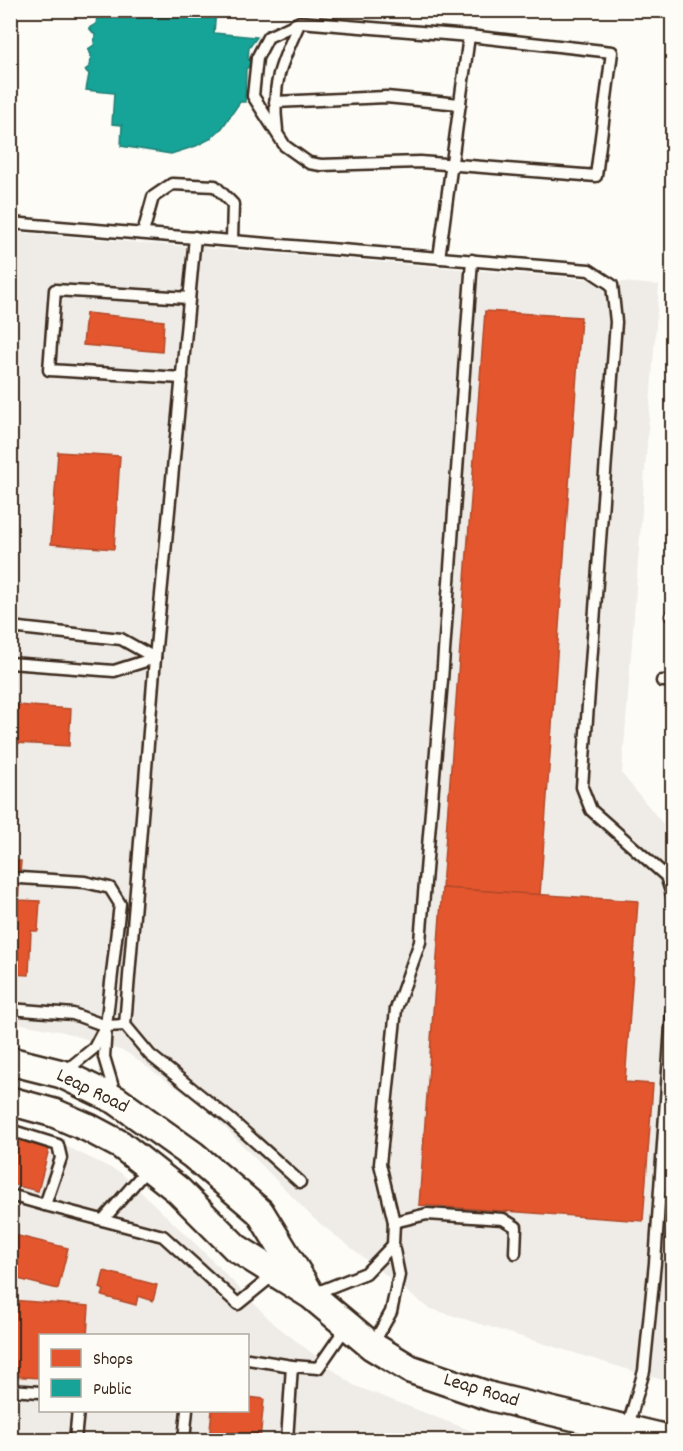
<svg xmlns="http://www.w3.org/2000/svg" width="683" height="1451" font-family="Dekko,sans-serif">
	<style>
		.built { fill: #efece7; fill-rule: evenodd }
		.shops { fill: #e4572e; stroke: #b14a29; stroke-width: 1.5 }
		.public { fill: #17a398; stroke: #227f73; stroke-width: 1.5 }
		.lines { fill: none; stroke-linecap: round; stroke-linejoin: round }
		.service-casing { stroke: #3b2a1e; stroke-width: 15 }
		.tertiary-casing { stroke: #3b2a1e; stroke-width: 32 }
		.service { stroke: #fdfcf7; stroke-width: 10 }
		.tertiary { stroke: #fdfcf7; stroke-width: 27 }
		.labels { text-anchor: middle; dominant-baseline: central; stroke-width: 6; stroke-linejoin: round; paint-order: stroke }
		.street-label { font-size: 20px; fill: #3b2a1e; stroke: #fdfcf7 }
	</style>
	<rect width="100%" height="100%" fill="#fdfcf7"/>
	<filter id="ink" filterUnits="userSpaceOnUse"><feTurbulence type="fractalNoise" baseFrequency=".0167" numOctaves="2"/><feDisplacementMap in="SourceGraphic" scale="12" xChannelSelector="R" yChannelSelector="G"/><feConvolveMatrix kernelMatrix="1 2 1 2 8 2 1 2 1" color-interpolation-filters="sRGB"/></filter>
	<g filter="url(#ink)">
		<g class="built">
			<path d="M10 232 659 285 622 774 672 835V1383L428 1308 313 1218 209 1111 126 1052 64 1032 11 1022Z"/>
			<path d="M10 1126 47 1137 121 1173 204 1252 273 1323 353 1385 495 1440H11ZM40 1336H248V1410H40Z"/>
		</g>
		<g class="shops">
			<path d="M485 311 581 317 540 895 442 888Z"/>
			<path d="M86 313 164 321 162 352 83 345Z"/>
			<path d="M58 452 120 456 114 549 51 544Z"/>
			<path d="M17 705 71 709 69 746 15 743Z"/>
			<path d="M10 861H21L18 900 40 901 38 931H31L29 975 10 974Z"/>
			<path d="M442 888 638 901 625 1082 653 1084 643 1221 419 1205Z"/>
			<path d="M10 1135 50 1145 38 1191 10 1184Z"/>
			<path d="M10 1234 68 1248 58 1289 10 1277Z"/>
			<path d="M104 1271 157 1285 153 1301 138 1296 136 1305 102 1296 104 1290 100 1288Z"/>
			<path d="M10 1300 89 1306 87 1336H40V1378L10 1376Z"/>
			<path d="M248 1397 264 1399 260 1440H209L212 1410H248Z"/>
		</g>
		<path class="public" d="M98 10H216L214 33 257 37 249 48 248 58 252 64 246 69 245 102H240L222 128 210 139 196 146 171 154 121 146 122 125 112 124 114 93 86 90 89 74 85 70 90 66 91 55 88 49 94 45 95 35 89 28 96 24Z"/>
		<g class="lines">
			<g class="service-casing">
				<g id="service">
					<path d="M300 22 469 36 612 52 596 176 420 162 321 165 309 163 285 146 253 96 257 58 268 37Z"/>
					<path d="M275 102 386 97 460 104"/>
					<path d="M277 130C271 83 281 63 300 22"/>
					<path d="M10 223 589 270 612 285 616 322 582 787 591 810 666 876 672 895"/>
					<path d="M143 233 153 197 172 184 215 186 233 204 232 240"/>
					<path d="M195 237 155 658 125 1025 150 1055 231 1120 300 1182"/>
					<path d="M439 258 469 36"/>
					<path d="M182 378 49 370 55 290 189 298"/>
					<path d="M671 616H672"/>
					<path d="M10 627 121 639 155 658"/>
					<path d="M10 663 114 671 155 658"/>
					<path d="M662 681H672"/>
					<path d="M20 878 85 882 110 888 120 904 106 1026 104 1057 115 1094"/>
					<path d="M10 1009 73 1014 106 1026 125 1025"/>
					<path d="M62 1074 94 1048 104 1029"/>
					<path d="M10 1130 58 1145 61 1158 45 1205 10 1195"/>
					<path d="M45 1205 163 1236 238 1304 276 1273"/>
					<path d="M103 1220 148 1168"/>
					<path d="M394 1222 427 1214 503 1219 516 1227 515 1253"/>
					<path d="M313 1294 366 1273 393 1245"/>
					<path d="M372 1346 391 1312 399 1275 393 1245 394 1222 380 1164 396 1009 420 942 442 680 472 260"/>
					<path d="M248 1359 292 1366 318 1368 347 1326"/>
					<path d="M10 1390 40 1392"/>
					<path d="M627 1429 644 1371 655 1263 672 1011"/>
					<path d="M75 1440 78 1410"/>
					<path d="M184 1440 187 1410"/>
					<path d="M287 1440 292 1366"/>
				</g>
			</g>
			<g class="tertiary-casing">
				<g id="tertiary">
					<path d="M10 1061 62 1074 116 1100 193 1155 260 1212 307 1289"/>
					<path d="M10 1101 54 1113 89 1128 121 1145 178 1190 236 1248 311 1295 372 1346 410 1369 492 1397 672 1440"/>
				</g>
			</g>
			<use href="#service" class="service"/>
			<use href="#tertiary" class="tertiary"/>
		</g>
	</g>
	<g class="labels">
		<g class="street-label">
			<text transform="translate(92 1092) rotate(26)">Leap Road</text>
			<text transform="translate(481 1391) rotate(17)">Leap Road</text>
		</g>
	</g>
	<rect width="683" height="1451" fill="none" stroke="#fdfcf7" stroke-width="36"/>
	<rect x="18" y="18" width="647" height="1415" fill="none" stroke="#3b2a1e" stroke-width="2" filter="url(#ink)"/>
	<rect x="39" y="1334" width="210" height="78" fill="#fdfcf7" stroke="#afa8a0" stroke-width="1.5"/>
	<rect x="51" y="1349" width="30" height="18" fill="#e4572e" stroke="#afa8a0" stroke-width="1.5"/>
	<text x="93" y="1364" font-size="18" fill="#3b2a1e">Shops</text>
	<rect x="51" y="1379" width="30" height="18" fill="#17a398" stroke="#afa8a0" stroke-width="1.5"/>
	<text x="93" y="1394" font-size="18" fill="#3b2a1e">Public</text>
</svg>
